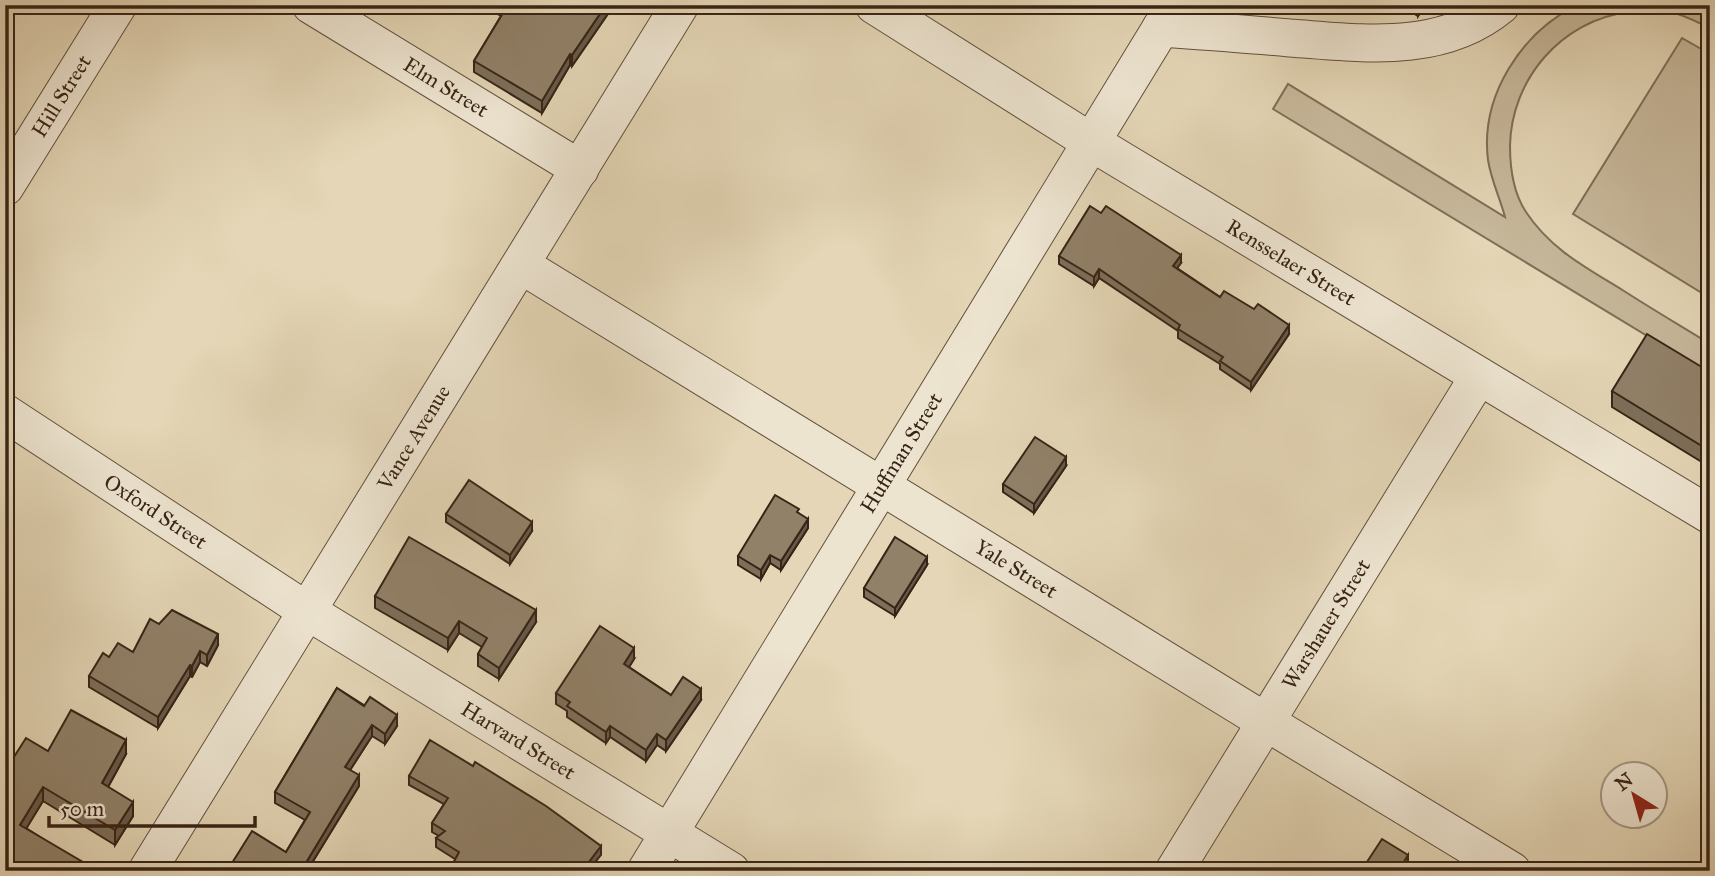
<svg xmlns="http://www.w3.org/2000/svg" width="1715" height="876" font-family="'IM FELL Great Primer',serif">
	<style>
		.green { fill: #c7b89b; stroke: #806e58; stroke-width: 2 }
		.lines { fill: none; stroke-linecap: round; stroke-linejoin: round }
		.minor-casing { stroke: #63503e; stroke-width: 39 }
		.minor { stroke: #ede4d0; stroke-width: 37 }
		.wall { fill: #7d6f5a; stroke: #382416; stroke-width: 2 }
		.shaded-wall { fill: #665a4a; stroke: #382416; stroke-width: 2 }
		.building { fill: #918169; stroke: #382416; stroke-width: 2 }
		.labels { text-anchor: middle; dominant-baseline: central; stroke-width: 6; stroke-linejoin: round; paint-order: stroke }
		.street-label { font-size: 21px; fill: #382416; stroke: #ede4d0 }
	</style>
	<rect width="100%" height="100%" fill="#e4d6b6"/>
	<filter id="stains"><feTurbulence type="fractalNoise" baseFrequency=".00286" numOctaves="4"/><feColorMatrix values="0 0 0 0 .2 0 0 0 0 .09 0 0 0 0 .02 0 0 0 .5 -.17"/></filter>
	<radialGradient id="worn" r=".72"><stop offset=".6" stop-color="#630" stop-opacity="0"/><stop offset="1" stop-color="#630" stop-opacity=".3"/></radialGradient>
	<g class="green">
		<path d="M1577 5H1710V28C1697 22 1684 15 1671 12 1657 9 1642 10 1629 12 1561 20 1511 80 1510 146 1510 168 1514 194 1526 212 1551 250 1587 268 1624 291 1652 309 1681 326 1710 344V374L1273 109 1288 84 1505 217C1500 198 1491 180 1488 160 1480 96 1521 33 1577 5Z"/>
		<path d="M1682 38 1710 54V298L1573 214Z"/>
	</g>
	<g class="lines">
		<g class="minor-casing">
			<g id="minor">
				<path id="s1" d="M311 5 580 169"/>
				<path id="s2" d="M874 5 1091 142 1710 515"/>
				<path d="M1161 28C1204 31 1247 34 1290 38 1362 43 1441 55 1501 5"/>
				<path id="s3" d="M5 187 118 5"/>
				<path id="s4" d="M521 265 1266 722 1512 871"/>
				<path id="s5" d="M5 413 307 611 731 871"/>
				<path id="s6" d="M147 871 680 5"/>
				<path id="s7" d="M646 871 1175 5"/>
				<path id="s8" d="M1174 871 1479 376"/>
			</g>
		</g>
		<use href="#minor" class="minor"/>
	</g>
	<g class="wall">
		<path d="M487 5H614L572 66 570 65 542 113 474 72V61L501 16 487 8Z"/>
		<path d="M1401 5H1425L1418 16Z"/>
		<path d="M1059 256 1181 263 1177 268 1220 297 1289 334 1251 390 1220 369V364L1178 338V331L1099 278 1094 286 1059 264Z"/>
		<path d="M1710 372V467L1612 407V391Z"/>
		<path d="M1066 466 1034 513 1003 492V484Z"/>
		<path d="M446 514 532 531 510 564 446 522Z"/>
		<path d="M799 514 808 528 781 570 770 563 761 579 738 565V556Z"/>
		<path d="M927 565 895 616 864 597V588Z"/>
		<path d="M375 596 536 622 499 679 478 666V654L482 647 459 633 448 650 375 608Z"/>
		<path d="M159 624 218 645 207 666 200 662 192 677 190 676 158 728 89 687V676L109 657 133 652Z"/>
		<path d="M634 659 629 667 671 695 701 700 666 751 657 745 646 761 610 737 606 743 567 717V711L556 704V693Z"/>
		<path d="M337 688 397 726 385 744 372 736 350 770 359 786 307 871H227L286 852 305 820 275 803V792Z"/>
		<path d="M48 751 126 754 108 787 133 816 115 845 43 801 26 828 93 871H5V771Z"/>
		<path d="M409 776 601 855 455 859 436 847V838L439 836 432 832V823L444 804 409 785Z"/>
	</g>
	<g class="shaded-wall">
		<path d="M606 5H614L572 66V55Z"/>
		<path d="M1418 5H1425L1418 16Z"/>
		<path d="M570 54V65L542 113V101Z"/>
		<path d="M1181 255V263L1173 274V266Z"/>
		<path d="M1099 269V278L1094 286V277Z"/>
		<path d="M1289 325V334L1251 390V382Z"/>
		<path d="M1066 457V466L1034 513V504Z"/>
		<path d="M808 519V528L781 570V561Z"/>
		<path d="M532 522V531L510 564V555Z"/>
		<path d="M770 555V563L761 579V570Z"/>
		<path d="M927 557V565L895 616V608Z"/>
		<path d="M536 610V622L499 679V668Z"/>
		<path d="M459 621V633L448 650V638Z"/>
		<path d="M218 634V645L207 666V655Z"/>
		<path d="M634 648V659L624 675V664Z"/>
		<path d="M200 651V662L192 677V666Z"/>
		<path d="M190 665V676L158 728V717Z"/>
		<path d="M701 689V700L666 751V740Z"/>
		<path d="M397 715V726L385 744V734Z"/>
		<path d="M372 725V736L345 778V767Z"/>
		<path d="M610 726V737L606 743V732Z"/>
		<path d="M657 734V745L646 761V750Z"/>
		<path d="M126 740V754L102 798V783Z"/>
		<path d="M359 775V786L307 871H301Z"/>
		<path d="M43 787V801L20 839V825Z"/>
		<path d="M133 802V816L115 845V830Z"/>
		<path d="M601 846V855L588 871H582Z"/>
		<path d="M1408 855V868L1406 871 1402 865Z"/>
	</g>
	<g class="building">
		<path d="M502 5H606L572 55 570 54 542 101 474 61 506 8Z"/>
		<path d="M1090 206 1101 213 1106 206 1181 255 1173 266 1220 297 1224 291 1254 309 1258 304 1289 325 1251 382 1220 361 1223 357 1178 329 1180 325 1099 269 1094 277 1059 256Z"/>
		<path d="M1647 334 1710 372V451L1612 391Z"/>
		<path d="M1035 437 1066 457 1034 504 1003 484Z"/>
		<path d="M469 480 532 522 510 555 446 514Z"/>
		<path d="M775 495 799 509 797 512 808 519 781 561 770 555 761 570 738 556Z"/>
		<path d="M409 537 536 610 499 668 478 654 487 638 459 621 448 638 375 596Z"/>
		<path d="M895 537 927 557 895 608 864 588Z"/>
		<path d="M172 610 218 634 207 655 200 651 192 666 190 665 158 717 89 676 103 653 109 657 118 643 133 652 150 619 159 624Z"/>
		<path d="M600 626 634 648 624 664 671 695 683 677 701 689 666 740 657 734 646 750 610 726 606 732 567 706 570 702 556 693Z"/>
		<path d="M337 688 364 706 370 697 397 715 385 734 372 725 345 767 359 775 301 871H227L252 831 286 852 310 812 275 792Z"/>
		<path d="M71 710 126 740 102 783 133 802 115 830 43 787 20 825 93 868 92 871H23L5 860V771L26 738 48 751Z"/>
		<path d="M430 740 473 766 475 762 546 806 601 846 582 871H449L459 852 436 838 445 831 432 823 448 798 409 776Z"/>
		<path d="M1382 839 1408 855 1402 865 1410 871H1361Z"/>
	</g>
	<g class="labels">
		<g class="street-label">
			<text stroke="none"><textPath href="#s1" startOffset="158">Elm Street</textPath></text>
			<text stroke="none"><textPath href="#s3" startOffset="107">Hill Street</textPath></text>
			<text stroke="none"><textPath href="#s2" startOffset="490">Rensselaer Street</textPath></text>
			<text stroke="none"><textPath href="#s6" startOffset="509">Vance Avenue</textPath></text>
			<text stroke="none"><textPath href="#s7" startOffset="490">Huffman Street</textPath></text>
			<text stroke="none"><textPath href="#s5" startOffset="180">Oxford Street</textPath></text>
			<text stroke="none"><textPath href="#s4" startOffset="581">Yale Street</textPath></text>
			<text stroke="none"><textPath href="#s8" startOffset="290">Warshauer Street</textPath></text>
			<text stroke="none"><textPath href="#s5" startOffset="609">Harvard Street</textPath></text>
		</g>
	</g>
	<rect width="1715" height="876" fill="none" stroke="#e4d6b6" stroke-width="28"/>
	<rect x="7" y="7" width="1701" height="862" fill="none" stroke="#382416" stroke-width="3.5"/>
	<rect x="14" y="14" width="1687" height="848" fill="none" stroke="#382416" stroke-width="2"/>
	<g transform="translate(1634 795) rotate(323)"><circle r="33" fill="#ede4d0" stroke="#a59786" stroke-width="2"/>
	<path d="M0-5L12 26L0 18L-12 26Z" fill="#8f2418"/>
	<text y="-10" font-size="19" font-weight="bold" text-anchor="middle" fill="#382416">N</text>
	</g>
	<path d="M49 816v10h206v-10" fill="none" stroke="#382416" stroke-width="3.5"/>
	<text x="60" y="816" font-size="21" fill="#382416" stroke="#ede4d0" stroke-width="5" paint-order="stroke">50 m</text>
	<rect width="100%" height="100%" filter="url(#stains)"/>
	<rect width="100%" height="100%" fill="url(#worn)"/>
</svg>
